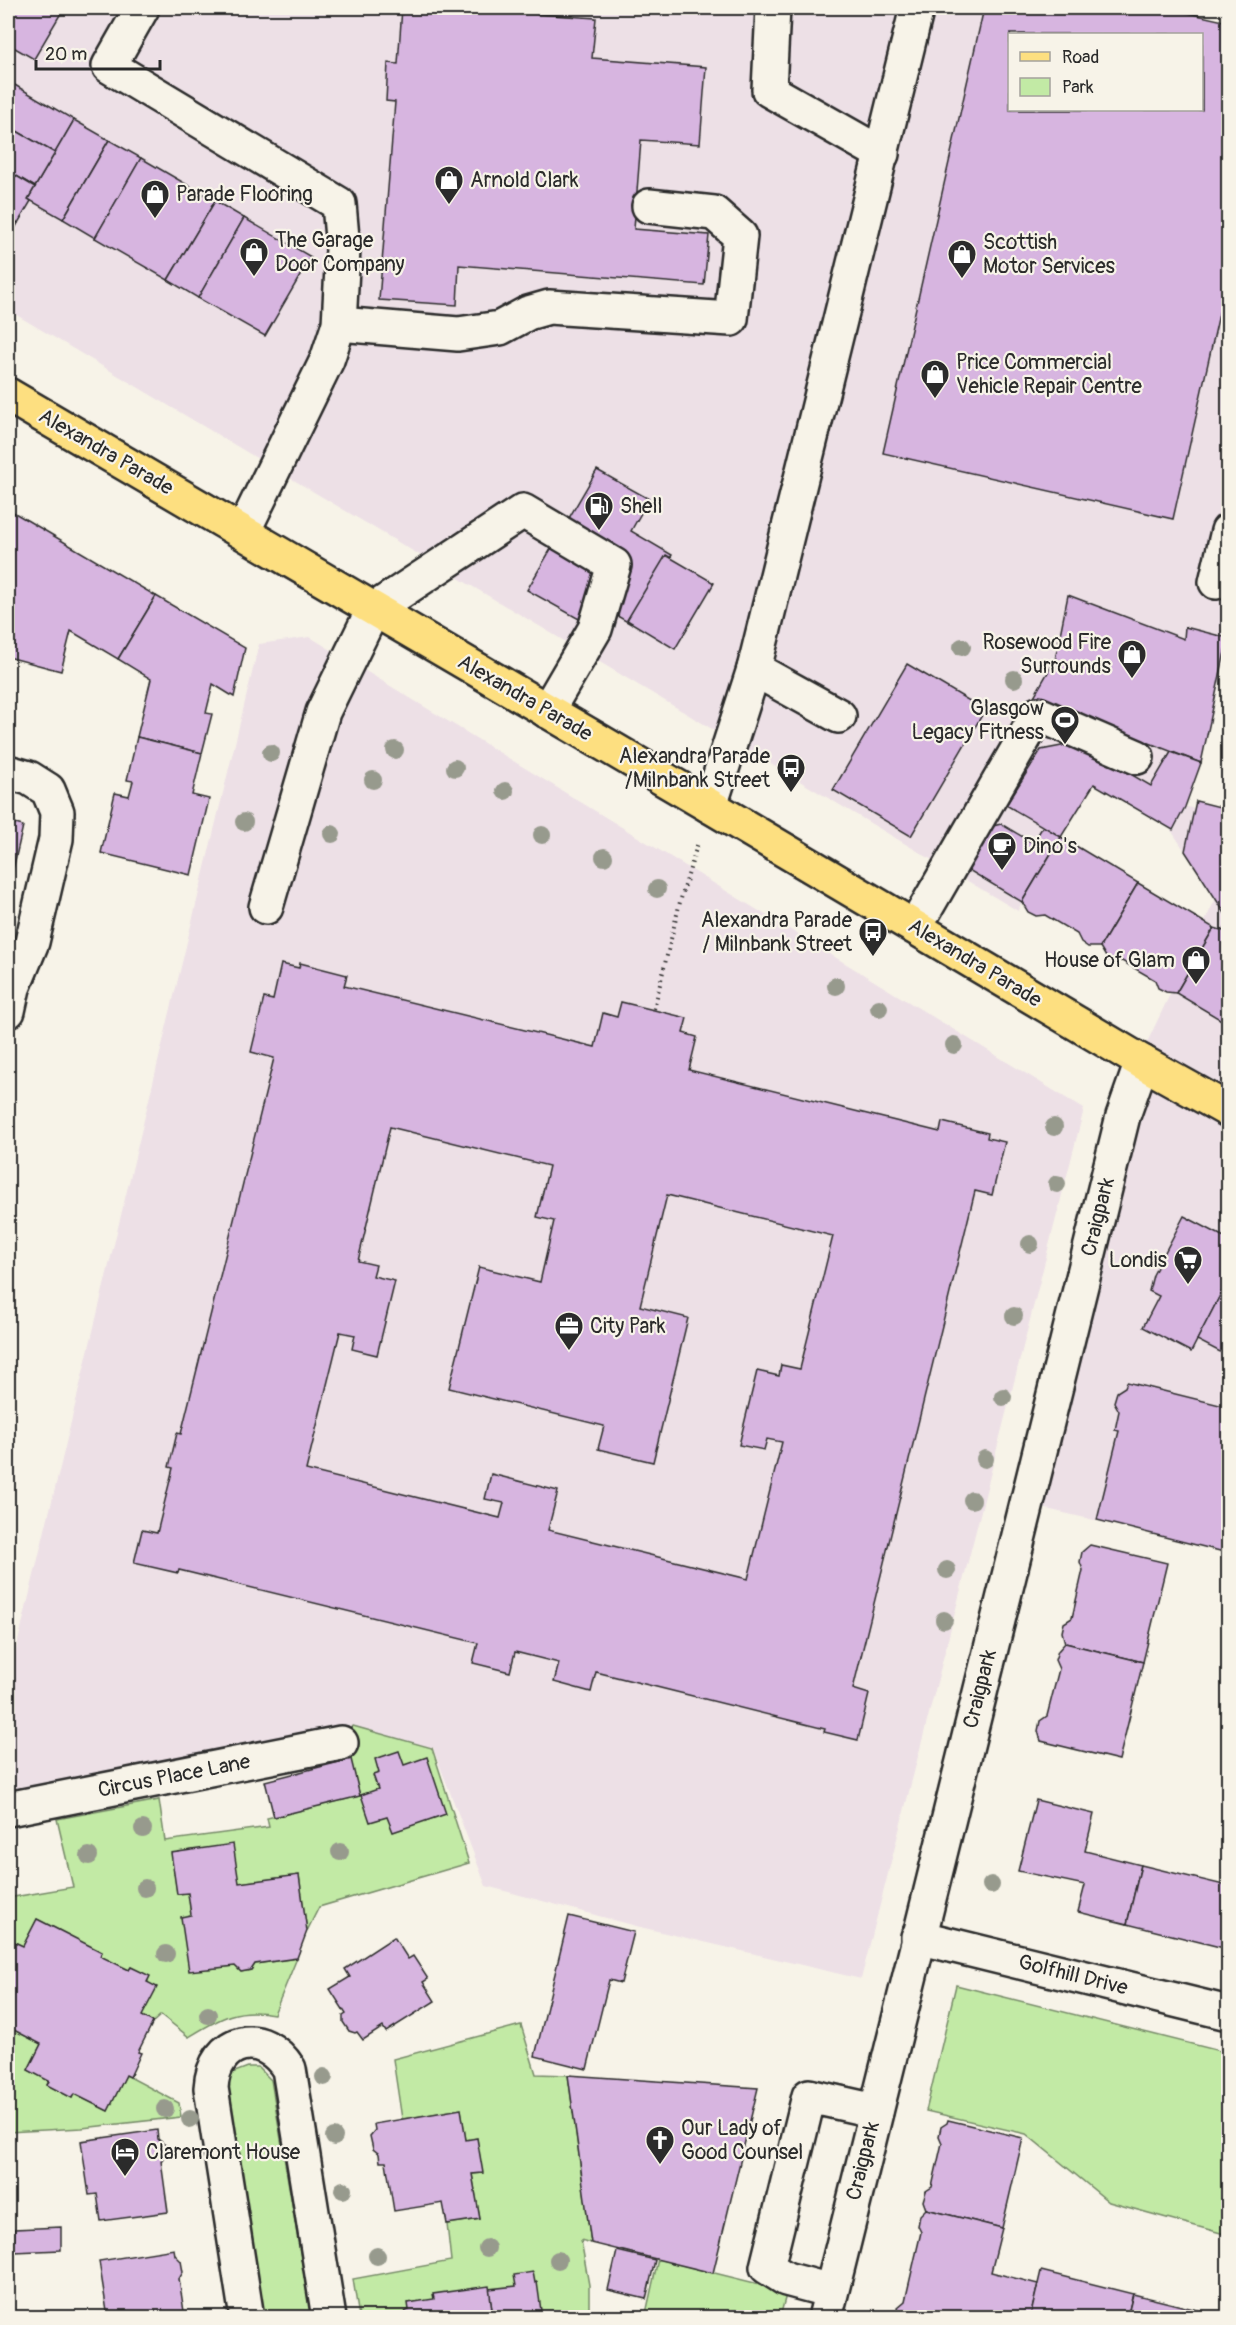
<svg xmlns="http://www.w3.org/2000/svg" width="1236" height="2325" font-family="Pangolin,sans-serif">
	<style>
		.built { fill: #ede0e6; fill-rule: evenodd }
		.green { fill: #c2eaa5; stroke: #768a68; stroke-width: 1.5 }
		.building { fill: #d7b5e0; stroke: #2b2b2b; stroke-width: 1.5; fill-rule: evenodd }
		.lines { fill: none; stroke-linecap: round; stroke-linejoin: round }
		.minor-casing { stroke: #2b2b2b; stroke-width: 38 }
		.major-casing { stroke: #2b2b2b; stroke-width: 38 }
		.path { stroke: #2b2b2b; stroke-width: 4; stroke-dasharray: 1.5 4.5; stroke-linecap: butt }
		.minor { stroke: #f7f3e8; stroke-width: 33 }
		.major { stroke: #fddf80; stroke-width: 33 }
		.tree { fill: #979a8d }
		.labels { text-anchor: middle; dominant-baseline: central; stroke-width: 4.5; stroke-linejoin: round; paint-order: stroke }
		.poi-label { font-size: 21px; fill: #2b2b2b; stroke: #f7f3e8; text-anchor: start }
		.street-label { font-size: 21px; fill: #2b2b2b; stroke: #f7f3e8 }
	</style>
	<rect width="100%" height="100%" fill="#f7f3e8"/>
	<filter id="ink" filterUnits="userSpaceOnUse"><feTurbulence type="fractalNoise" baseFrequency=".0167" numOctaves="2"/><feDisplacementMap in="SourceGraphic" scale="12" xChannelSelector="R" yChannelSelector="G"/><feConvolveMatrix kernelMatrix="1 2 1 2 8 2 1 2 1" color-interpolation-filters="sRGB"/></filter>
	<g filter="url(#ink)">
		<g class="built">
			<path d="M8 8H1166L1228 22V645L1201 763 1185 806 1228 820V1551L1025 1504 1141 1055 1216 898 1165 821 1076 770 1018 911 8 310ZM1010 34H1202V110H1010Z"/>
			<path d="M310 637 1084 1109 861 1979 640 1927 486 1886 433 1748 353 1726 8 1796V1683L259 644Z"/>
		</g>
		<g class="green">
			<path d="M353 1726 432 1748 469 1863 319 1907 307 1931 299 1875 239 1883 172 1853 177 1894 188 1893 191 1915 181 1917 208 1969 235 1966 241 1972 251 1970 255 1964 297 1958 274 2014C237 2007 220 2018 189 2037L161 2015 153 2022 142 2016 149 1976 131 1967 129 1970 100 1956 102 1952 37 1919 23 1946 8 1939V1898L73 1887 57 1819 159 1800 165 1841 269 1827 267 1818 360 1796 342 1729Z"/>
			<path d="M956 1985 1228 2053V2235L1109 2202 1026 2134 926 2111Z"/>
			<path d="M521 2025 536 2074 568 2075 591 2243 581 2240 589 2285V2317H359L353 2279 451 2261 447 2224 480 2219 472 2174 482 2173 477 2138 466 2140 461 2109 402 2119 393 2059Z"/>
			<path d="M8 2027 41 2044 28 2070 49 2081 47 2085 72 2098 74 2094 108 2111 126 2075 179 2103 181 2117 82 2128 8 2132Z"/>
			<path d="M248 2067H258L271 2080 311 2317H265L227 2095 228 2084 232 2073Z"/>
			<path d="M658 2259 787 2291 780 2317 645 2318Z"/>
		</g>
		<g class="building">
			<path d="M8 8H64L34 59 8 44Z"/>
			<path d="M402 8H448L596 18 592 58 706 67 700 144 641 140 634 229 709 235 704 285 459 265 457 305 379 300 395 102 386 101 388 63 398 64Z"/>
			<path d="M984 8H1166L1228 22V274L1173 519 883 453ZM1010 34H1202V110H1010Z"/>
			<path d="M8 81 74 120 55 153 8 126Z"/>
			<path d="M74 120 109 140 63 219 28 199Z"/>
			<path d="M8 126 55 153 35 187 8 171Z"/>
			<path d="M109 140 141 158 95 238 63 219Z"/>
			<path d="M141 158 215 201 168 280 95 238Z"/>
			<path d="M8 171 35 187 28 199 31 201 18 223 8 217Z"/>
			<path d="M215 201 244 218 198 298 168 280Z"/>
			<path d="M8 217 18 223 8 241Z"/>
			<path d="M244 218 311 257 265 336 198 298Z"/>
			<path d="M597 470 649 499 631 531 672 555 631 624 590 600 579 619 527 590Z"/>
			<path d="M8 509 156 596 118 659 71 631 61 671 8 657Z"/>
			<path d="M666 555 714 583 675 649 627 620Z"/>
			<path d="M1068 595 1184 639 1185 627 1228 638 1201 763 1033 698 1055 660Z"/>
			<path d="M156 596 245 648 234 697 213 684 206 713 212 714 202 753 137 737 151 679 118 659Z"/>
			<path d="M907 664 985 710 911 836 833 790Z"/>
			<path d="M137 737 202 753 192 795 209 799 191 875 101 853 115 793 129 796 133 781 127 780Z"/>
			<path d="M1077 743 1151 786 1171 752 1201 763 1185 807 1173 830 1094 784 1061 837 1006 805 1041 750Z"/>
			<path d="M1196 801 1228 809V918L1185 851Z"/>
			<path d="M8 822 23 826 8 891Z"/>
			<path d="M1001 824 1033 843 1043 826 1061 837 1022 902 967 869 993 826Z"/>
			<path d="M1061 837 1138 883 1100 947H1088L1081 942 1077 934 1045 915 1036 916 1028 912 1022 902Z"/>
			<path d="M1138 883 1214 928 1176 993 1166 992 1158 988 1155 980 1122 961 1113 962 1106 957 1100 947Z"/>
			<path d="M1228 922V1024L1176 993 1214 928 1224 931Z"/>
			<path d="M300 963 347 975 344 986 595 1047 603 1013 617 1017 621 1002 687 1018 683 1033 697 1037 689 1070 940 1132 942 1122 988 1133 987 1138 1005 1142 992 1195 975 1191 853 1689 869 1694 858 1740 824 1732 825 1729 596 1672 591 1692 554 1682 559 1663 515 1652 510 1672 473 1663 478 1643 179 1570 178 1573 134 1563 142 1530 157 1533 173 1468 169 1467 177 1433 181 1434 274 1058 251 1052 264 998 273 1000 281 964 299 968ZM390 1127 549 1166 537 1217 554 1221 540 1282 479 1267 449 1388 604 1426 598 1449 653 1462 688 1318 640 1306 667 1195 833 1236 800 1369 781 1365 779 1376 757 1371 739 1445 764 1450 767 1439 782 1442 748 1579 548 1530 558 1491 491 1474 485 1499 504 1503 500 1518 306 1470 340 1332 355 1335 352 1349 377 1355 395 1281 373 1276 376 1265 358 1261Z"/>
			<path d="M1184 1216 1228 1239V1280L1191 1352 1143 1327 1159 1296 1149 1291 1153 1275Z"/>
			<path d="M1228 1280V1356L1197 1340Z"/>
			<path d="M1127 1382 1228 1407V1553L1097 1520 1119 1431 1115 1430 1119 1411 1114 1402 1117 1392 1125 1387Z"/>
			<path d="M1090 1545 1167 1563 1143 1662 1065 1643 1062 1632 1064 1623 1072 1618 1083 1570 1080 1562 1082 1552Z"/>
			<path d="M1065 1643 1143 1662 1119 1760 1041 1741 1038 1731 1040 1721 1047 1716 1059 1669 1055 1660 1058 1651Z"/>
			<path d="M399 1751 404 1765 427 1757 446 1814 393 1832 387 1817 370 1822 361 1795 378 1789 373 1775 379 1773 375 1759Z"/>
			<path d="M351 1759 360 1796 274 1817 265 1781Z"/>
			<path d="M1036 1800 1094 1814 1085 1851 1141 1865 1127 1924 1078 1912 1085 1885 1018 1871Z"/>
			<path d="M233 1844 239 1883 299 1875 307 1931 297 1958 255 1964 251 1970 241 1972 235 1966 189 1971 181 1917 191 1915 188 1893 177 1894 171 1853Z"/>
			<path d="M1141 1865 1228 1886V1949L1127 1924Z"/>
			<path d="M569 1916 634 1932 621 1983 609 1980 587 2069 535 2056Z"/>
			<path d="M37 1919 102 1952 100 1956 129 1970 131 1967 150 1976 147 1982 157 1987 142 2016 153 2022 138 2052 141 2053 130 2077 126 2075 108 2111 74 2094 72 2098 47 2085 49 2081 28 2070 41 2044 8 2027V1939L23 1946Z"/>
			<path d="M394 1937 408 1959 413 1956 428 1979 423 1982 435 2001 386 2032 383 2027 363 2040 357 2032 355 2033 349 2031 343 2022V2016L346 2014 330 1989 350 1977 345 1969Z"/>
			<path d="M568 2075 758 2088 713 2273 591 2243Z"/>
			<path d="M461 2109 466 2140 477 2138 483 2173 472 2174 480 2219 447 2224 443 2203 394 2211 386 2162H380L379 2154 373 2149 370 2136 375 2130 374 2124Z"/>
			<path d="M948 2120 1023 2138 1002 2228 926 2209 923 2201 926 2191 932 2187 942 2143 939 2136 941 2127 947 2123Z"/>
			<path d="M157 2130 158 2139 165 2145 166 2154 161 2161 168 2212 101 2221 97 2194 89 2195 81 2141Z"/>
			<path d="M926 2209 1002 2228 991 2272 1038 2284 1030 2318H900L898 2307 905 2301 921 2232 918 2226 920 2215Z"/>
			<path d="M61 2227V2250L14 2252V2229Z"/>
			<path d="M174 2249 175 2255 181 2261 183 2272 179 2279 185 2318H108L99 2261Z"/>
			<path d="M617 2251 655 2260 646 2299 608 2290Z"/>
			<path d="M1041 2271 1133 2294 1127 2318H1030Z"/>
			<path d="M533 2272 535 2283 537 2282 542 2318H493L489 2289 516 2286 514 2275Z"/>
			<path d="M489 2286 493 2318H402L406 2311 409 2310 408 2303 434 2299 433 2294Z"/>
			<path d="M1133 2294 1226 2317V2318H1127Z"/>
		</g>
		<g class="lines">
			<g class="minor-casing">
				<g id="minor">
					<path d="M142 8 109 66 339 204 343 249 339 324 327 360 243 532"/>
					<path d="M773 8 769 90 882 154"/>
					<path d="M339 324 458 334 500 328 528 313 549 307 731 319 740 236 714 213 649 206"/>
					<path d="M1216 582 1228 531"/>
					<path d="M754 669 839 716"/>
					<path d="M8 772 29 778 48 790 57 812 56 839 32 942 13 988 8 1011"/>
					<path d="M710 806 754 669 917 8"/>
					<path d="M266 907 323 712 373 610 523 511 614 565 595 629 547 711"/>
					<path d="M915 927 1038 714 1137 757"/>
					<path d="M8 1809 341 1743"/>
					<path d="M918 1937 1228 2013"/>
					<path d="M831 2291 786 2279 767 2267 809 2096 876 2111"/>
					<path d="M247 2318 211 2088C214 2038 263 2027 289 2069L329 2318"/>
					<path d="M825 2318 1123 1116 1142 1062"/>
				</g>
			</g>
			<g class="major-casing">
				<path id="major" d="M8 395 710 806 1142 1062 1228 1110"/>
			</g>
			<path class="path" d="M654 1009 680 902 698 842"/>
			<use href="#minor" class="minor"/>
			<use href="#major" class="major"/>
		</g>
		<g class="tree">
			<circle cx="962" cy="647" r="9"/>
			<circle cx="1014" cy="679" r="9"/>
			<circle cx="395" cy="750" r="9"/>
			<circle cx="271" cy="753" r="9"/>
			<circle cx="455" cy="768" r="9"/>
			<circle cx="373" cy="780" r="9"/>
			<circle cx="505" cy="791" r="9"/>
			<circle cx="244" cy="822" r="9"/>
			<circle cx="332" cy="834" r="9"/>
			<circle cx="542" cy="835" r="9"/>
			<circle cx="604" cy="857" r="9"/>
			<circle cx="657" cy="889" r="9"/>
			<circle cx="836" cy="986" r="9"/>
			<circle cx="879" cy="1008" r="9"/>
			<circle cx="954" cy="1045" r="9"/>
			<circle cx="1054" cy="1127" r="9"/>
			<circle cx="1057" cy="1184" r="9"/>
			<circle cx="1030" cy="1244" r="9"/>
			<circle cx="1014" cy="1316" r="9"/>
			<circle cx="1003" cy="1397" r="9"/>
			<circle cx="985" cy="1459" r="9"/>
			<circle cx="972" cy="1500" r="9"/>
			<circle cx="947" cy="1570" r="9"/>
			<circle cx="944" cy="1620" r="9"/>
			<circle cx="143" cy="1829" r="9"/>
			<circle cx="340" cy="1852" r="9"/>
			<circle cx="89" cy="1856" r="9"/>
			<circle cx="991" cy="1885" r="9"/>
			<circle cx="145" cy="1888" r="9"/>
			<circle cx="166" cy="1954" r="9"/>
			<circle cx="208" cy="2015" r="9"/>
			<circle cx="324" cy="2077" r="9"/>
			<circle cx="165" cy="2109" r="9"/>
			<circle cx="190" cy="2119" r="9"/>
			<circle cx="334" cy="2137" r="9"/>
			<circle cx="343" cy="2190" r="9"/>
			<circle cx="487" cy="2248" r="9"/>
			<circle cx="377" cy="2256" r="9"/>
			<circle cx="558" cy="2260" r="9"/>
		</g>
	</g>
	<defs>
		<g id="shop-pin" transform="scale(1.5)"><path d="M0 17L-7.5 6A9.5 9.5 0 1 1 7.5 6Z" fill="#2b2b2b" stroke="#f7f3e8"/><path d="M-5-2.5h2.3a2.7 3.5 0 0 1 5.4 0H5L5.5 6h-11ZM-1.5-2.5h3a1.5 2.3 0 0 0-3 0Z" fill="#fff"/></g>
		<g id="fuel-pin" transform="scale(1.5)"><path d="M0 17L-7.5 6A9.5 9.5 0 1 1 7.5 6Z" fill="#2b2b2b" stroke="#f7f3e8"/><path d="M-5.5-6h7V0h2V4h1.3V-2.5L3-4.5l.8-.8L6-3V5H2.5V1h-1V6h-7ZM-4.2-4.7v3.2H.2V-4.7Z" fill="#fff"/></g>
		<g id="stadium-pin" transform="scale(1.5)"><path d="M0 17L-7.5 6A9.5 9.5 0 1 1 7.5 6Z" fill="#2b2b2b" stroke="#f7f3e8"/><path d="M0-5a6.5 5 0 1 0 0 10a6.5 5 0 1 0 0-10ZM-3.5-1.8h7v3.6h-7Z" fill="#fff"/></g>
		<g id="bus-pin" transform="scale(1.5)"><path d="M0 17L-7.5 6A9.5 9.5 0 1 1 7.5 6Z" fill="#2b2b2b" stroke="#f7f3e8"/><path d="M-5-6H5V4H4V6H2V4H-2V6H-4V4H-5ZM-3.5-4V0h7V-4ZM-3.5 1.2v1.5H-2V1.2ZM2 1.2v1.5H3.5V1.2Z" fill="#fff"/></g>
		<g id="cafe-pin" transform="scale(1.5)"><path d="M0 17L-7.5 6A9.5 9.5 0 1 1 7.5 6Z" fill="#2b2b2b" stroke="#f7f3e8"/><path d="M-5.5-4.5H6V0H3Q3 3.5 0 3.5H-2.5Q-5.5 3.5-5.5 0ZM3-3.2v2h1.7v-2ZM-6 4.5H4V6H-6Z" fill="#fff"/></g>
		<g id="supermarket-pin" transform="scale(1.5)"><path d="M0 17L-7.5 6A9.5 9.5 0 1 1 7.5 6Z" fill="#2b2b2b" stroke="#f7f3e8"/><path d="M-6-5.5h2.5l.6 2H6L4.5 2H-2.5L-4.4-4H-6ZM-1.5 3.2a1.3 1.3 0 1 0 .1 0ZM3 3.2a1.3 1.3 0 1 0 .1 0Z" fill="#fff"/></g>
		<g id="office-pin" transform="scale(1.5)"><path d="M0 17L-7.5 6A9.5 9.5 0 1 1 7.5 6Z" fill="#2b2b2b" stroke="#f7f3e8"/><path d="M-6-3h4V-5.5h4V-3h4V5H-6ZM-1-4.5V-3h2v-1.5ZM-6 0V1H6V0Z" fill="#fff"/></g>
		<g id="church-pin" transform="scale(1.5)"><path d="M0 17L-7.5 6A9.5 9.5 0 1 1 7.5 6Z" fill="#2b2b2b" stroke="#f7f3e8"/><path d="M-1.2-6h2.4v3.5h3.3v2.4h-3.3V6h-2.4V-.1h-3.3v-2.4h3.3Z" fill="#fff"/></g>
		<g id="hotel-pin" transform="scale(1.5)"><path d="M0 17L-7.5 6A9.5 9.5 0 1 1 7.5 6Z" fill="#2b2b2b" stroke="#f7f3e8"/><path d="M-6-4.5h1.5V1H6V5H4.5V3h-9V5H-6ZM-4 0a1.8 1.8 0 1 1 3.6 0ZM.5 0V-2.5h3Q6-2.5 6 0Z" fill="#fff"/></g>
	</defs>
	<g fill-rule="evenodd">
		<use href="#shop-pin" x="449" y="180"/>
		<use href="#shop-pin" x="155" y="194"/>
		<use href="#shop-pin" x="254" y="252"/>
		<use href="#shop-pin" x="962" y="254"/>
		<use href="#shop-pin" x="935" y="374"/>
		<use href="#fuel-pin" x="599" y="506"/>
		<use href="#shop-pin" x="1132" y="654"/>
		<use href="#stadium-pin" x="1065" y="720"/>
		<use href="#bus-pin" x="791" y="768"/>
		<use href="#cafe-pin" x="1002" y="846"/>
		<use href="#bus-pin" x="873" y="932"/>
		<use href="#shop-pin" x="1196" y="960"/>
		<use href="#supermarket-pin" x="1188" y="1260"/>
		<use href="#office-pin" x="569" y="1326"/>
		<use href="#church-pin" x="660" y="2140"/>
		<use href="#hotel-pin" x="125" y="2152"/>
	</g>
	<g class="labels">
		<g class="poi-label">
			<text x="470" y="180">Arnold Clark</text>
			<text x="176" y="194">Parade Flooring</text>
			<text x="275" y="240">The Garage<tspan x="275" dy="24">Door Company</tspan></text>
			<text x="983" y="242">Scottish<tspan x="983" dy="24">Motor Services</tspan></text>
			<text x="956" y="362">Price Commercial<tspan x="956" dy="24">Vehicle Repair Centre</tspan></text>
			<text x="620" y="506">Shell</text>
			<text x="1111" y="642" text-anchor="end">Rosewood Fire<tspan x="1111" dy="24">Surrounds</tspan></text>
			<text x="1044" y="708" text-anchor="end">Glasgow<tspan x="1044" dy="24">Legacy Fitness</tspan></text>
			<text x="770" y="756" text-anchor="end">Alexandra Parade<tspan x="770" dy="24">/Milnbank Street</tspan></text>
			<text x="1023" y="846">Dino's</text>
			<text x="852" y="920" text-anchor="end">Alexandra Parade<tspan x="852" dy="24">/ Milnbank Street</tspan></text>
			<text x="1175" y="960" text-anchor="end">House of Glam</text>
			<text x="1167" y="1260" text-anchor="end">Londis</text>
			<text x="590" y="1326">City Park</text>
			<text x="681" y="2128">Our Lady of<tspan x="681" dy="24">Good Counsel</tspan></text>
			<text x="146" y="2152">Claremont House</text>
		</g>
		<g class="street-label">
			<text transform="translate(106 452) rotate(30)">Alexandra Parade</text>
			<text transform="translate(525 698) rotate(30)">Alexandra Parade</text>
			<text transform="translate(975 963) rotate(31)">Alexandra Parade</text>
			<text transform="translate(1098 1217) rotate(-76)">Craigpark</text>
			<text transform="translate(980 1689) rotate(-76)">Craigpark</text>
			<text transform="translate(174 1776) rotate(-11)">Circus Place Lane</text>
			<text transform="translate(1073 1975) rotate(14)">Golfhill Drive</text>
			<text transform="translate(863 2161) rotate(-76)">Craigpark</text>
		</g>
	</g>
	<rect width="1236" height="2325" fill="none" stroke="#f7f3e8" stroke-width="30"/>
	<rect x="15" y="15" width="1206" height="2295" fill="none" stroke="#2b2b2b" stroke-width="2" filter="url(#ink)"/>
	<rect x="1008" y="33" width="195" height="78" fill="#f7f3e8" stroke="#a5a39c" stroke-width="1.5"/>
	<rect x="1020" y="52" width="30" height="9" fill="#fddf80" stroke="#a5a39c" stroke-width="1.5"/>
	<text x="1062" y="63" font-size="18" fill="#2b2b2b">Road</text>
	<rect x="1020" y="78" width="30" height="18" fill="#c2eaa5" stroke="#a5a39c" stroke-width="1.5"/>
	<text x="1062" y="93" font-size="18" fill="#2b2b2b">Park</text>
	<path d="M36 60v9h124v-9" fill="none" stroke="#2b2b2b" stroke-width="3"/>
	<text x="45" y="60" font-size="18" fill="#2b2b2b" stroke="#f7f3e8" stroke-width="4.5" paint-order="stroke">20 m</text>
</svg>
